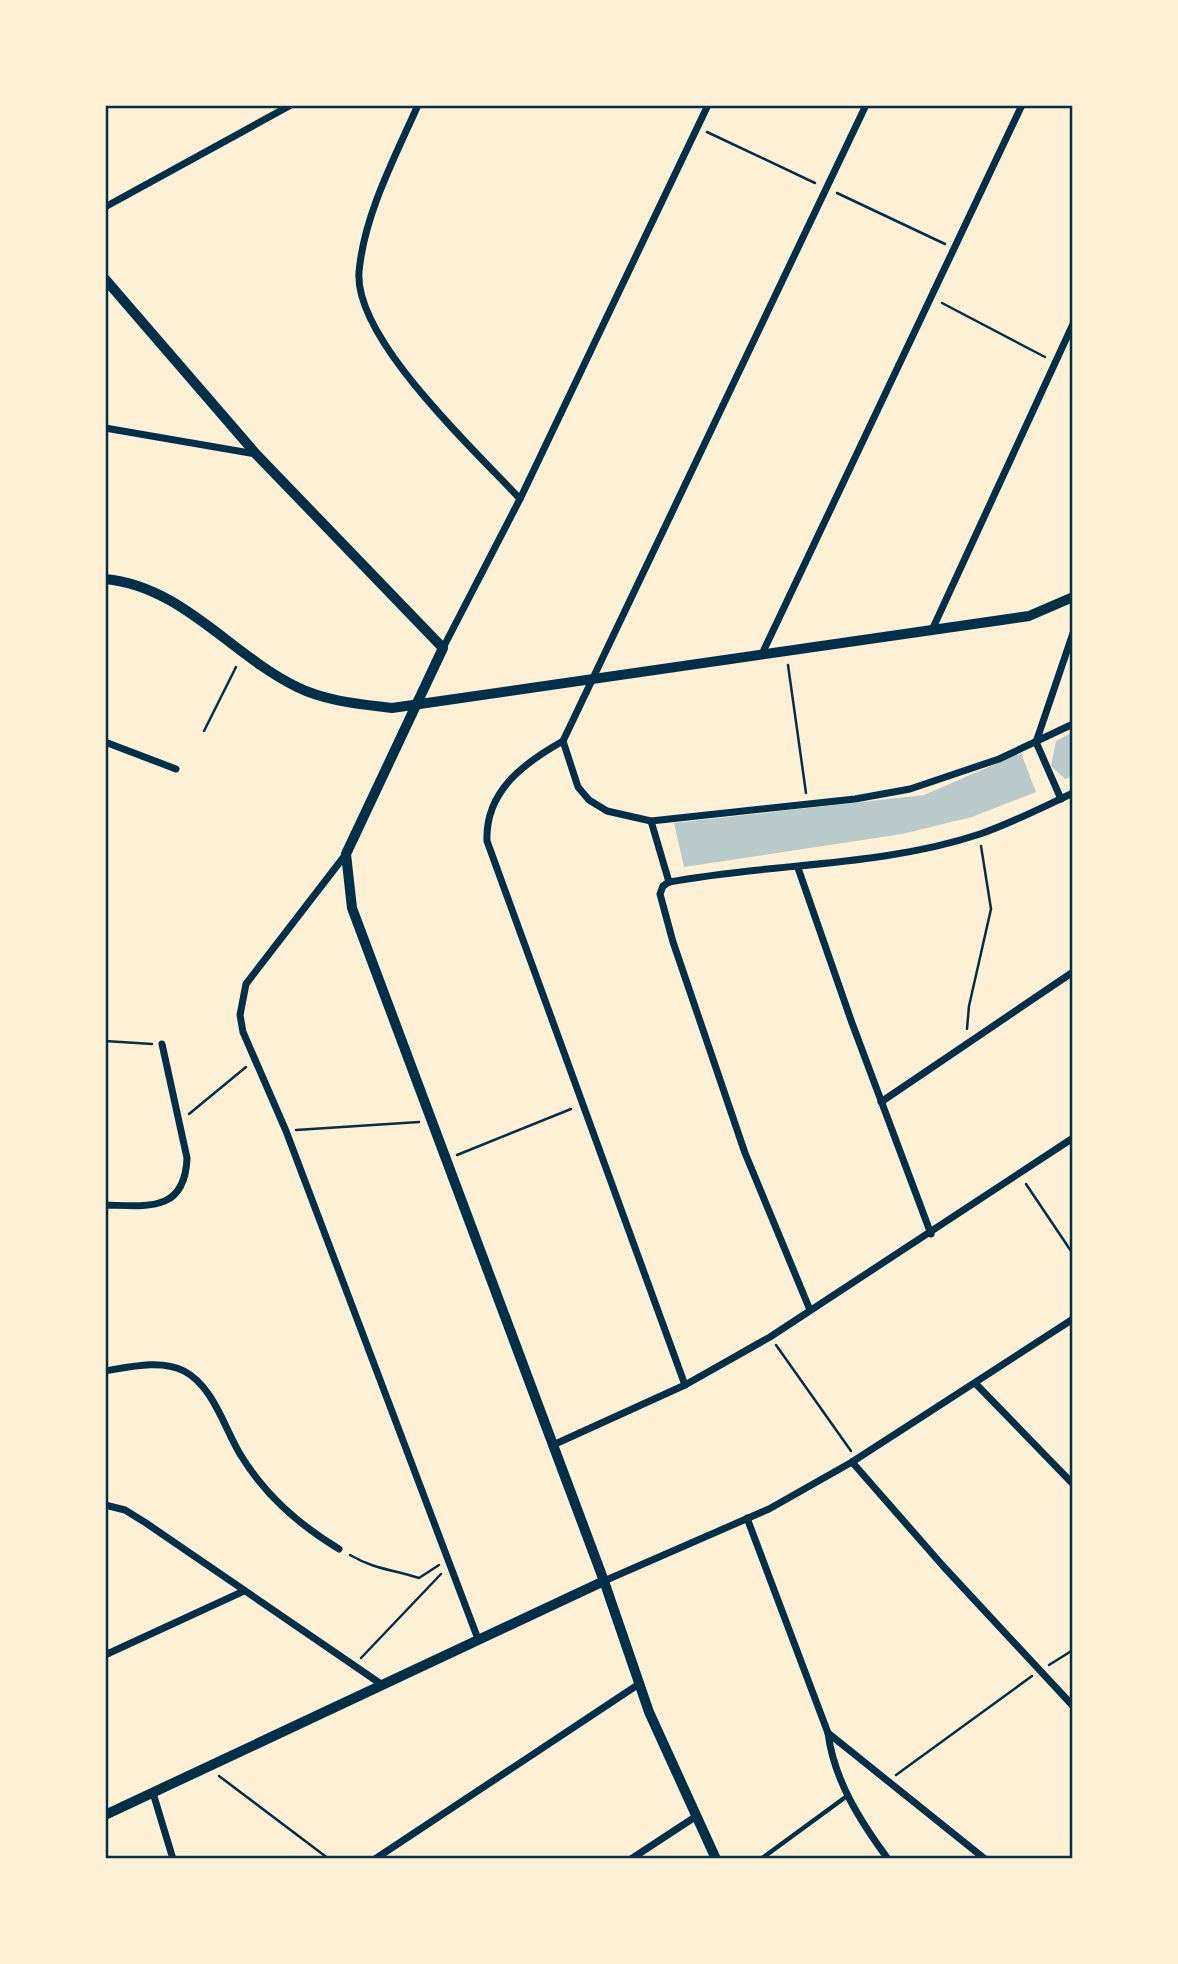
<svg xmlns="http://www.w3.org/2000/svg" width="1178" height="1964" font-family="'Alegreya Sans',sans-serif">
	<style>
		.green { fill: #b9caca }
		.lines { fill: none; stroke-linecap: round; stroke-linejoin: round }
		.path { stroke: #003049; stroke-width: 2.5 }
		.service { stroke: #003049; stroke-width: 4.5 }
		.minor { stroke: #003049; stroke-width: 7 }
		.tertiary { stroke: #003049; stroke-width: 10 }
		.neatline { fill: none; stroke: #003049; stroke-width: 2.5 }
	</style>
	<rect width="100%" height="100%" fill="#fdf0d5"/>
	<g class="green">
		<path d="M1073 732V776L1065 779 1051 766 1056 741Z"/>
		<path d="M1021 753 1036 792 972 817 902 834 684 867 674 823 924 795Z"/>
	</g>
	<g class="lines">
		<g class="path">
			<path d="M707 132 815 183"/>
			<path d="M837 193 945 244"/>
			<path d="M942 303 1045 357"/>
			<path d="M788 665 806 793"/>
			<path d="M204 731 236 667"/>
			<path d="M967 1029 969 1006 991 909 981 846"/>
			<path d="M105 1041 152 1044"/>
			<path d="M189 1114 246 1067"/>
			<path d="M296 1130 419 1122"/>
			<path d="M457 1155 571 1109"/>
			<path d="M1026 1184 1073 1254"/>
			<path d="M776 1345 851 1451"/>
			<path d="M350 1555C376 1570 391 1569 419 1578L439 1565"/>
			<path d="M361 1658 441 1574"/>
			<path d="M1049 1665 1073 1650"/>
			<path d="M896 1775 1032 1676"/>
			<path d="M219 1776 329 1859"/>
		</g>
		<path class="service" d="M761 1859 847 1796"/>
		<g class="minor">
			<path d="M418 105C395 157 364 215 359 272 354 339 475 450 520 499"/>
			<path d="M866 105 563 741 578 787 589 800 607 811 651 821 855 799 910 789 999 759 1073 724"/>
			<path d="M105 207 291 105"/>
			<path d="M105 428 256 454"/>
			<path d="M932 630 1073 324"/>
			<path d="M443 648 520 499 708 105"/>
			<path d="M762 654 1022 105"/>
			<path d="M563 741C524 763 485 791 487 841L685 1385"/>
			<path d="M105 742 176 769"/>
			<path d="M1061 799 1036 742 1073 633"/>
			<path d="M651 821 669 882"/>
			<path d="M346 854 246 984 240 1015 243 1032 286 1131 478 1639"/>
			<path d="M798 868 852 1023 931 1234"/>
			<path d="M669 882 663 886 660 894 673 942 745 1153 810 1310"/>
			<path d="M669 882C771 863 881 867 980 834 1012 823 1043 807 1073 793"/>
			<path d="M881 1102 1073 972"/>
			<path d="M105 1205C147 1206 185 1213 187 1158L162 1044"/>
			<path d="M105 1371C129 1367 161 1359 184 1371 213 1386 224 1427 240 1454 265 1495 298 1524 339 1549"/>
			<path d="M976 1384 1073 1484"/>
			<path d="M553 1445 685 1385 770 1337 1073 1138"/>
			<path d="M852 1462 943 1566 1073 1706"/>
			<path d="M105 1505 125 1510 146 1523 381 1684"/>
			<path d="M747 1518 828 1733C834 1780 860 1821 888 1859"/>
			<path d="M604 1581 769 1509 852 1462 1073 1319"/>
			<path d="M105 1655 244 1591"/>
			<path d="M828 1733 985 1859"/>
			<path d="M153 1793 173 1859"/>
			<path d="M375 1859 639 1684"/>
			<path d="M631 1859 695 1817"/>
		</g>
		<g class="tertiary">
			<path d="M105 279 256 454 443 648 346 854 352 908 604 1581 649 1712 716 1859"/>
			<path d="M105 579C182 586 231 655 297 687 325 701 360 704 392 708L1029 616 1073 597"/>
			<path d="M105 1815 604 1581"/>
		</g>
	</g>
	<rect width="1178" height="1964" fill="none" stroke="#fdf0d5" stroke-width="214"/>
	<rect x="107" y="107" width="964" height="1750" class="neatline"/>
</svg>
